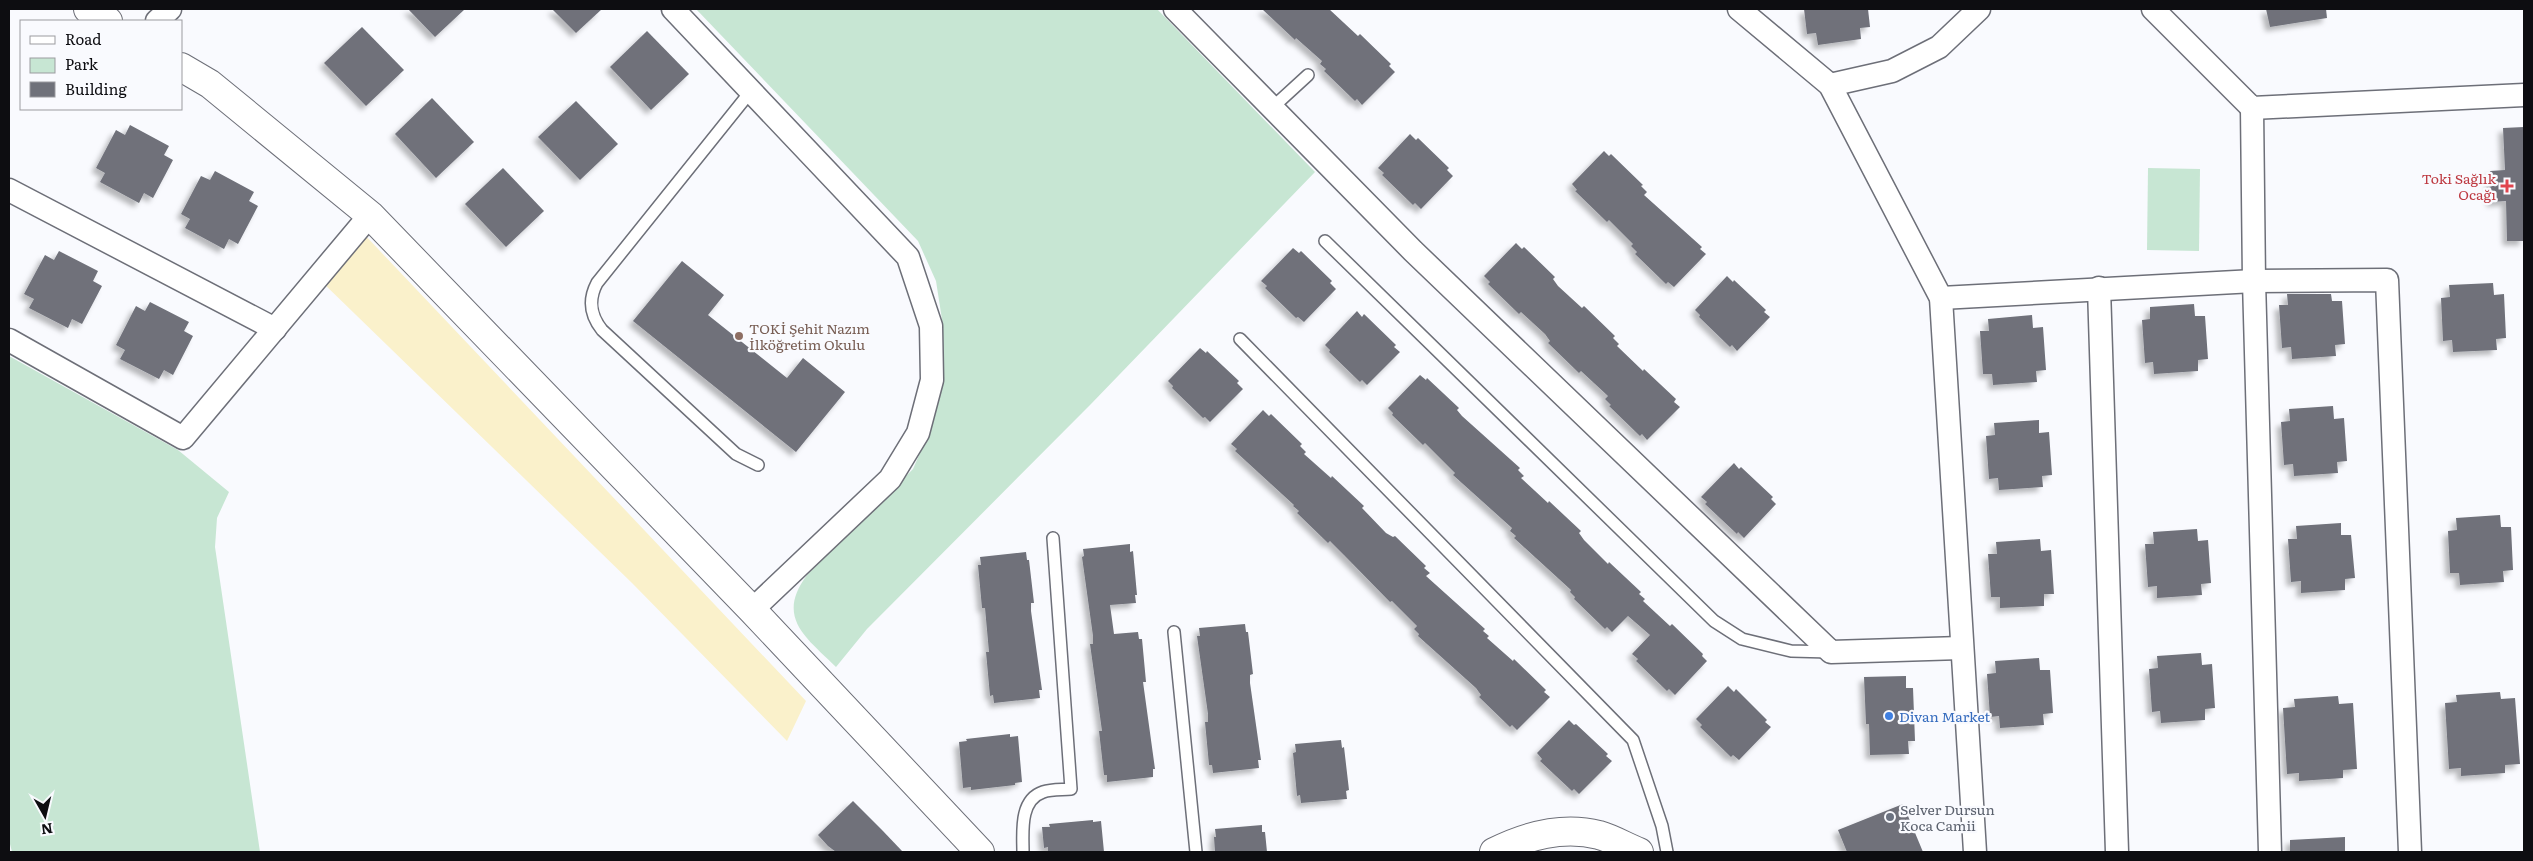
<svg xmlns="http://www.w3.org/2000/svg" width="2533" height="861" font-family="Literata,serif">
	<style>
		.green { fill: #c7e6d3 }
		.sand { fill: #faf1cb }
		.building { fill: #6f717a; filter: url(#shadow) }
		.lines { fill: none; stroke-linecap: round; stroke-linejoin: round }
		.service-casing { stroke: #6d6f78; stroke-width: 14 }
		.minor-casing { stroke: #6d6f78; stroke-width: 25 }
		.tertiary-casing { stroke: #6d6f78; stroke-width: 30 }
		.service { stroke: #fff; stroke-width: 11 }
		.minor { stroke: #fff; stroke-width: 22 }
		.tertiary { stroke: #fff; stroke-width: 28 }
		.health-dot { fill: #e0444e; stroke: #f9fafe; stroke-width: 2 }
		.education-dot { fill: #8d6e63; stroke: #f9fafe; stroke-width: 2 }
		.shop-dot { fill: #3f7fe0; stroke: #f9fafe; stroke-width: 2 }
		.worship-dot { fill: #6b7280; stroke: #f9fafe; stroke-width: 2 }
		.labels { text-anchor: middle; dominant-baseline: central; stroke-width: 4.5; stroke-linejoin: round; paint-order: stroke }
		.health-label { font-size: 14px; fill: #be3a42; stroke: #f9fafe; text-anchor: end }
		.education-label { font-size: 14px; fill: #785e54; stroke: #f9fafe; text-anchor: start }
		.shop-label { font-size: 14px; fill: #366cbe; stroke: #f9fafe; text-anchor: start }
		.worship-label { font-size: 14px; fill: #5b616d; stroke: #f9fafe; text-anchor: start }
	</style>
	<defs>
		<filter id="shadow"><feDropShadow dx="-4.5" dy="4.5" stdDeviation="2.5" flood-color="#0004"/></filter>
	</defs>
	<rect width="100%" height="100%" fill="#f9fafe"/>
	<g class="green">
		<path d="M696 9H1157L1315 172 1091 404 867 629 836 667C807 638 775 618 807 575L913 469 923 446 942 373 943 326 936 281 918 241Z"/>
		<path d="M2148 168 2200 169 2199 251 2147 250Z"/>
		<path d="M9 356 178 450 229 492 217 518 215 547 260 852H12L9 840Z"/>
	</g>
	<path class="sand" d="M362 232 806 701 787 741 632 583 321 281Z"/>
	<g class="building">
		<path d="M408 9H465L435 37Z"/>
		<path d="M552 9H602L576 33Z"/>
		<path d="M1262 9H1329L1358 36 1360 34 1391 64 1389 66 1395 72 1362 105 1357 99 1355 101 1324 71 1326 69 1320 64 1322 61 1296 38 1295 40Z"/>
		<path d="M1804 9H1868L1870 27 1860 28 1861 39 1818 45 1816 33 1807 34Z"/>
		<path d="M2266 9H2326L2327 18 2270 27Z"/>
		<path d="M362 27 404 70 366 106 324 63Z"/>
		<path d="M647 31 689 74 651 110 610 67Z"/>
		<path d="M432 98 474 142 436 178 395 134Z"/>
		<path d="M576 101 618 144 580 180 538 137Z"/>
		<path d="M130 125 169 146 164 155 173 160 153 198 144 193 139 203 100 182 105 173 96 168 116 130 125 135Z"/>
		<path d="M2524 127V241H2507L2506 201 2491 202 2490 171 2505 170 2503 128Z"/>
		<path d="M1410 134 1416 140 1418 138 1449 168 1447 170 1453 176 1421 209 1415 203 1413 205 1382 175 1384 173 1378 168Z"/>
		<path d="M1604 151 1609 156 1611 154 1643 185 1641 186 1647 192 1644 195 1702 247 1700 249 1706 254 1674 287 1668 282 1666 284 1635 254 1637 252 1631 246 1633 244 1609 220 1607 222 1575 191 1577 190 1572 184Z"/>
		<path d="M503 168 544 211 506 247 465 204Z"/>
		<path d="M215 171 254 192 249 201 258 206 238 244 229 239 224 249 185 228 190 219 181 214 201 176 210 180Z"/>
		<path d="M1516 243 1522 249 1524 247 1555 277 1553 279 1558 286 1582 308 1584 306 1615 336 1613 338 1619 344 1617 346 1643 371 1644 369 1676 399 1674 402 1680 407 1647 440 1642 434 1640 436 1609 406 1611 405 1605 399 1608 396 1581 371 1579 373 1548 343 1550 341 1545 334 1521 312 1519 314 1488 284 1490 282 1484 276Z"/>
		<path d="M1293 248 1299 253 1301 251 1332 281 1330 283 1336 289 1304 322 1298 317 1296 318 1265 288 1267 286 1261 281Z"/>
		<path d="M59 251 98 271 93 281 102 286 82 324 72 319 68 328 29 308 34 299 24 294 45 255 54 260Z"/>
		<path d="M682 261 724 295 708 315 787 378 803 358 845 392 796 452 633 321Z"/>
		<path d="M1727 276 1733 282 1734 280 1766 310 1764 312 1770 317 1737 351 1732 345 1730 347 1699 317 1700 315 1695 310Z"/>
		<path d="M2493 283 2494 295 2504 294 2506 338 2496 339 2497 350 2453 352 2452 340 2443 341 2441 298 2450 297 2449 285Z"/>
		<path d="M2287 294H2331L2332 301H2342L2345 344 2335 345 2336 356 2292 359 2291 347 2282 348 2279 305H2288Z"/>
		<path d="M150 302 189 322 184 331 193 336 173 375 164 370 159 379 120 359 125 350 116 345 136 306 145 311Z"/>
		<path d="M2194 304 2195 316H2205L2208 359 2198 360V371L2154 374 2153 362 2145 363 2142 320 2150 319V307Z"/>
		<path d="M1357 311 1362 317 1364 314 1396 345 1394 347 1400 352 1367 385 1362 380 1360 382 1329 352 1330 350 1325 345Z"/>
		<path d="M2032 315 2033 328 2043 327 2046 370 2036 371 2037 382 1993 385 1992 374H1983L1980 331H1989L1988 319Z"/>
		<path d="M1200 348 1206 353 1207 351 1239 381 1237 383 1243 389 1210 422 1205 417 1203 418 1172 388 1173 386 1168 381Z"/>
		<path d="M1420 375 1426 380 1427 378 1459 408 1457 410 1462 416 1520 468 1518 470 1524 476 1521 478 1548 503 1549 501 1581 531 1579 533 1584 540 1608 564 1609 562 1641 592 1639 594 1645 599 1643 601 1670 626 1672 624 1703 654 1702 656 1707 661 1675 695 1669 689 1667 691 1636 661 1638 659 1632 654 1650 635 1628 616 1612 632 1607 627 1605 629 1574 599 1575 597 1570 592 1571 590 1514 538 1516 536 1510 531 1512 528 1453 475 1455 473 1425 443 1423 445 1392 415 1393 413 1388 408Z"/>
		<path d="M2333 406 2334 419 2344 418 2347 461 2337 462 2338 473 2294 476 2293 464 2284 465 2281 422 2290 421 2289 409Z"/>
		<path d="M1263 410 1269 416 1271 414 1302 444 1300 446 1306 452 1304 454 1331 478 1332 476 1364 506 1362 508 1386 533 1393 537 1395 536 1426 566 1424 568 1430 573 1426 576 1485 629 1483 631 1489 636 1487 638 1513 661 1514 659 1546 690 1544 692 1550 697 1517 730 1512 725 1510 727 1479 697 1481 695 1476 688 1418 636 1419 634 1414 629 1417 626 1392 601 1390 602 1344 555 1330 541 1328 543 1297 513 1299 511 1293 506 1294 505 1235 451 1237 449 1231 444Z"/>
		<path d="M2039 420V433L2049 432 2052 475 2042 476 2043 487 1999 490 1998 478 1989 479 1986 436 1995 435 1994 423Z"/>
		<path d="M1734 463 1739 469 1741 467 1773 497 1771 499 1776 504 1744 538 1738 532 1737 534 1705 504 1707 502 1701 497Z"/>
		<path d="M2500 515 2501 527H2511L2513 570 2503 571 2504 582 2460 585 2459 573H2450L2448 531 2457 530 2456 518Z"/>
		<path d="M2341 523V535H2351L2355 578 2345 579V590L2301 593V581L2291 582 2288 539H2297L2296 526Z"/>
		<path d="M2197 529 2198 541 2208 540 2211 583 2201 584 2202 595 2157 598V586L2148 587 2145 544H2154L2153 532Z"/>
		<path d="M2040 539 2041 551 2051 550 2054 594H2044V606L2000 608V597H1991L1988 554H1997L1996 542Z"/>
		<path d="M1130 544V552L1133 551 1137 595H1135L1136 603 1110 605 1114 634 1138 632 1139 639H1142L1146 682H1143L1155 769H1153V777L1107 782V775H1104L1099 731H1102L1090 644H1093V636L1082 557 1084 556 1083 549Z"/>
		<path d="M1026 552 1027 560H1029L1034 603H1031V611L1042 690H1039L1040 698 994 703 993 695 990 696 986 652H989L985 608H982L978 565H981L980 557Z"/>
		<path d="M1245 624 1246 632H1248L1253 674 1250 675V683L1261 760H1258L1259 768 1213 773 1212 765H1209L1205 722H1208V714L1197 636H1200L1199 628Z"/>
		<path d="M2201 653 2202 665 2212 664 2215 708 2205 709V720L2161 723 2160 711 2152 712 2149 669 2158 668 2157 656Z"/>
		<path d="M2039 658 2040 670H2050L2053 713 2043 714 2044 725 2000 728 1999 716 1990 717 1987 674 1996 673 1995 661Z"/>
		<path d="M1906 676V688H1913L1915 741H1908L1909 754 1870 755 1869 724H1866L1864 677Z"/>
		<path d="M1728 686 1734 692 1736 689 1767 720 1765 722 1771 727 1739 760 1733 755 1731 757 1700 727 1702 725 1696 719Z"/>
		<path d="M2500 692 2501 699 2515 698 2520 764 2505 765V773L2461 776V768L2449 769 2445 703 2457 702 2456 695Z"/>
		<path d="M2338 696 2339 704 2353 703 2357 769 2343 770V778L2299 781V773L2287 774 2283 708 2295 707 2294 699Z"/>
		<path d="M1569 720 1574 725 1576 724 1608 754 1606 756 1612 761 1579 794 1574 789 1572 791 1540 761 1542 759 1537 753Z"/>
		<path d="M1010 734V737L1018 736 1022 782 1015 783V785L971 790V787L963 788 959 742 967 741 966 739Z"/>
		<path d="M1341 740 1342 748 1344 747 1349 790 1346 791 1347 799 1301 803 1300 795 1297 796 1293 753 1296 752 1295 744Z"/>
		<path d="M853 801 882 830 903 852H836L828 846 818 835Z"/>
		<path d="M1903 804 1923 852H1847L1838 830Z"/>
		<path d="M1093 820V822L1101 821 1104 852H1048V847L1044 848 1042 827H1050L1049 824Z"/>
		<path d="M1262 825V832H1265L1267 852H1215L1214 837H1216L1215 829Z"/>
		<path d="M2345 837V852H2290V840Z"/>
	</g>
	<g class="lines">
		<g class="service-casing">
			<g id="service">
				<path d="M751 91 597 283C588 300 590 315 602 330L736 454 758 465"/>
				<path d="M1272 108 1308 75"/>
				<path d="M1325 241 1714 621 1742 639 1791 651 1830 652"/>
				<path d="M1240 339 1633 740 1662 826 1667 852"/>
				<path d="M1174 632 1196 852"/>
				<path d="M1023 852C1023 833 1019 800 1043 792 1052 789 1063 790 1071 789L1053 538"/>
			</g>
		</g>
		<g class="minor-casing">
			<g id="minor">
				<path d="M673 9 908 257 931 326 932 380 918 433 890 479 752 610"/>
				<path d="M1175 9 1413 251 1831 652 1961 648"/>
				<path d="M1739 9 1830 85 1941 298 1975 852"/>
				<path d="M2153 9 2252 108 2524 95"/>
				<path d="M157 21 170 9"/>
				<path d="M1830 85 1892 71 1939 47 1979 9"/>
				<path d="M2252 108 2254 281 2270 852"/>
				<path d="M9 190 275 329"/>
				<path d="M2099 288 2117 852"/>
				<path d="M1941 298 2254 281 2387 280 2410 852"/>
				<path d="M9 340 183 438 370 215"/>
			</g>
		</g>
		<g class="tertiary-casing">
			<g id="tertiary">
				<path d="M88 9 108 21"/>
				<path d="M181 67 210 84 370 215 752 610 980 852"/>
				<path d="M1494 852C1526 836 1564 826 1599 835 1613 839 1626 847 1639 852"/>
			</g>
		</g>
		<use href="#service" class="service"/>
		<use href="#minor" class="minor"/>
		<use href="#tertiary" class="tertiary"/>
	</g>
	<path class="health-dot" d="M2504.5 178.5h5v5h5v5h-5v5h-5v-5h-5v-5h5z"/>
	<circle class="education-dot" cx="739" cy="336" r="5"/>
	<circle class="shop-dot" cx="1889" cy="716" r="5"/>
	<circle class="worship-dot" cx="1890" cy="817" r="5"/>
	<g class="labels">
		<g class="health-label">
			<text x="2496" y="178">Toki Sağlık<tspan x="2496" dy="16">Ocağı</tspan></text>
		</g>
		<g class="education-label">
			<text x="749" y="328">TOKİ Şehit Nazım<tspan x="749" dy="16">İlköğretim Okulu</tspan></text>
		</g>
		<g class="shop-label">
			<text x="1899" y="716">Divan Market</text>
		</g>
		<g class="worship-label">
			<text x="1900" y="809">Selver Dursun<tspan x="1900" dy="16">Koca Camii</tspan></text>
		</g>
	</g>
	<rect width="2533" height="861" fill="none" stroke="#0d0d11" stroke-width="20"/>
	<rect x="20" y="20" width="162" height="90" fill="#f9fafe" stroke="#9b9b9f"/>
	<rect x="30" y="36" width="25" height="8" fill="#ffffff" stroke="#9b9b9f"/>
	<text x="65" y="45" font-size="15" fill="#0d0d11">Road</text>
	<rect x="30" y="58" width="25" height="15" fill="#c7e6d3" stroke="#9b9b9f"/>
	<text x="65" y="70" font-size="15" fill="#0d0d11">Park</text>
	<rect x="30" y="82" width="25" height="15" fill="#6f717a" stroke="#9b9b9f"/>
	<text x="65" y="95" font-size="15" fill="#0d0d11">Building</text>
	<g transform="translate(45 816) rotate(172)" stroke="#f9fafe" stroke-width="4" paint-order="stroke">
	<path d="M0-4L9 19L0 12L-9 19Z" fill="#0d0d11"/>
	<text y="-8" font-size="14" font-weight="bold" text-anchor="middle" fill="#0d0d11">N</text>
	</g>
</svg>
